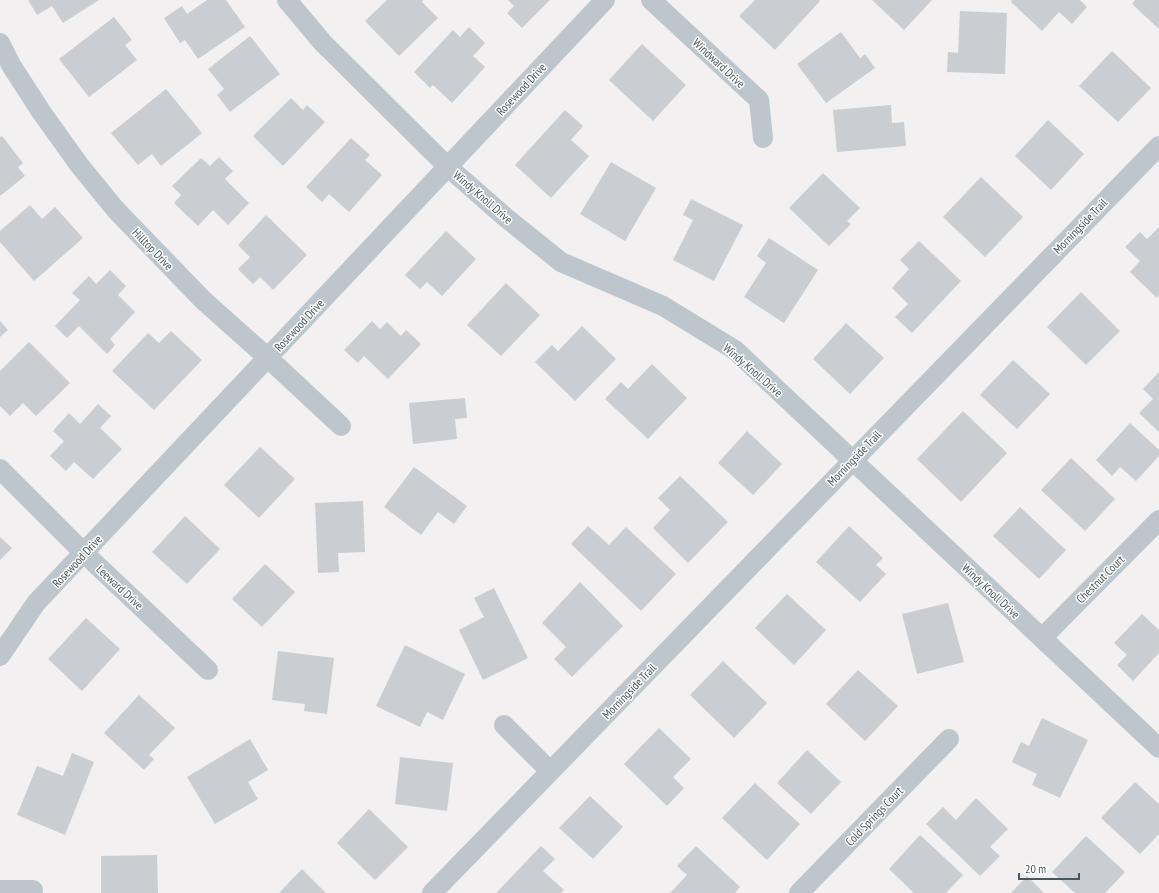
<svg xmlns="http://www.w3.org/2000/svg" width="1159" height="893" font-family="'PT Sans Narrow',sans-serif">
	<style>
		.building { fill: #caced2 }
		.lines { fill: none; stroke-linecap: round; stroke-linejoin: round }
		.minor { stroke: #bcc6cc; stroke-width: 20 }
		.labels { text-anchor: middle; dominant-baseline: central; stroke-width: 3; stroke-linejoin: round; paint-order: stroke }
		.street-label { font-size: 12px; fill: #48565d; stroke: #fff }
	</style>
	<rect width="100%" height="100%" fill="#f2f0f0"/>
	<g class="building">
		<path d="M28 0H99L63 23 52 6 37 15Z"/>
		<path d="M207 0H226L245 27 198 59 185 40 180 43 164 18 182 6 187 14Z"/>
		<path d="M387 0H423L422 2 438 18 399 56 365 21Z"/>
		<path d="M508 0H550L522 28 507 13 514 6Z"/>
		<path d="M755 0H819L820 1 775 50 739 16Z"/>
		<path d="M872 0H932L904 30Z"/>
		<path d="M1012 0H1080L1087 7 1072 24 1059 12 1042 31 1011 2Z"/>
		<path d="M1135 0H1159V29L1132 4Z"/>
		<path d="M960 11 1007 13 1005 74 947 72 948 52 958 53Z"/>
		<path d="M114 17 132 40 125 45 137 60 89 97 59 59Z"/>
		<path d="M469 27 485 43 473 56 485 67 452 103 433 85 430 88 414 72 453 30 460 37Z"/>
		<path d="M841 32 860 58 865 54 875 68 826 103 797 64Z"/>
		<path d="M250 36 280 74 230 112 217 95 224 89 208 69Z"/>
		<path d="M642 44 686 85 653 121 609 80Z"/>
		<path d="M1112 51 1151 88 1118 122 1079 86Z"/>
		<path d="M166 89 202 133 161 166 152 154 138 165 111 133Z"/>
		<path d="M291 98 303 110 307 105 325 122 283 166 253 136Z"/>
		<path d="M891 105 892 123 904 122 906 146 837 152 833 110Z"/>
		<path d="M565 110 583 126 571 140 589 156 551 198 515 165Z"/>
		<path d="M1048 120 1084 154 1051 190 1015 156Z"/>
		<path d="M2 136 23 163 18 167 25 176 0 196V137Z"/>
		<path d="M351 138 370 155 365 160 382 175 349 212 329 194 322 202 306 187Z"/>
		<path d="M219 157 233 171 225 179 249 203 228 225 213 210 198 226 174 203 181 195 172 186 201 158 210 166Z"/>
		<path d="M611 162 656 188 625 241 580 214Z"/>
		<path d="M823 173 860 208 847 221 851 224 829 246 789 208Z"/>
		<path d="M981 177 1023 217 985 257 943 217Z"/>
		<path d="M691 199 743 225 714 281 673 260 693 220 683 215Z"/>
		<path d="M30 205 42 219 55 207 83 238 34 281 0 242V231Z"/>
		<path d="M266 215 307 255 273 290 260 277 253 284 238 269 250 257 238 245Z"/>
		<path d="M1159 227V295L1157 298 1130 272 1140 261 1125 247 1140 232 1147 239Z"/>
		<path d="M446 231 476 259 442 296 427 282 420 289 405 275Z"/>
		<path d="M769 238 818 270 784 323 744 297 766 263 757 256Z"/>
		<path d="M919 241 961 281 912 333 895 317 908 304 892 288 909 269 900 260Z"/>
		<path d="M110 270 126 286 118 295 135 312 110 339 115 345 107 354 79 326 67 338 55 326 80 300 72 293 89 276 96 284Z"/>
		<path d="M506 283 540 315 501 356 467 325Z"/>
		<path d="M1081 292 1120 331 1086 365 1047 327Z"/>
		<path d="M0 321 8 330 0 337Z"/>
		<path d="M372 321 380 329 387 322 401 336 406 330 421 344 388 379 364 356 358 363 344 350Z"/>
		<path d="M846 323 884 358 850 394 813 359Z"/>
		<path d="M582 326 616 359 575 401 535 362 552 345 558 351Z"/>
		<path d="M171 331 202 360 154 410 112 371 148 333 159 343Z"/>
		<path d="M29 342 70 383 36 416 23 403 10 416 0 406V371Z"/>
		<path d="M1013 360 1050 394 1017 429 980 395Z"/>
		<path d="M652 364 687 398 648 439 605 399 621 382 628 389Z"/>
		<path d="M1159 372V432L1139 413 1153 399 1143 389Z"/>
		<path d="M465 398 467 418 455 419 457 439 413 444 409 403Z"/>
		<path d="M98 404 111 416 100 428 122 449 93 479 74 462 66 471 50 456 64 441 53 431 69 413 80 424Z"/>
		<path d="M963 411 1007 453 961 502 917 459Z"/>
		<path d="M1130 423 1159 450V456L1136 481 1120 467 1112 476 1096 460Z"/>
		<path d="M747 431 782 464 753 495 718 463Z"/>
		<path d="M260 447 295 479 259 518 224 485Z"/>
		<path d="M1071 458 1115 499 1085 531 1041 490Z"/>
		<path d="M414 467 467 506 454 524 438 512 421 535 384 507Z"/>
		<path d="M680 476 728 522 688 563 653 528 670 510 658 498Z"/>
		<path d="M363 501 365 552 338 553 339 572 318 573 315 503Z"/>
		<path d="M1020 507 1066 550 1039 579 993 536Z"/>
		<path d="M185 516 220 549 187 584 152 552Z"/>
		<path d="M588 526 609 545 626 527 676 574 641 611 571 544Z"/>
		<path d="M849 526 883 558 876 565 886 574 860 602 816 562Z"/>
		<path d="M0 537 12 548 0 560Z"/>
		<path d="M265 564 295 592 262 627 232 599Z"/>
		<path d="M580 582 623 626 572 677 554 659 566 647 542 623Z"/>
		<path d="M494 588 528 658 483 680 459 630 484 617 474 598Z"/>
		<path d="M787 594 826 630 794 665 755 628Z"/>
		<path d="M948 603 964 662 917 674 902 614Z"/>
		<path d="M1142 614 1159 630V653L1133 681 1117 665 1127 655 1114 643Z"/>
		<path d="M86 618 120 649 82 691 48 659Z"/>
		<path d="M405 645 465 674 443 720 427 712 420 727 376 706Z"/>
		<path d="M278 651 334 658 327 714 304 711 305 704 272 700Z"/>
		<path d="M723 661 767 703 734 738 690 695Z"/>
		<path d="M858 670 898 706 865 741 826 704Z"/>
		<path d="M139 695 175 728 149 755 154 759 144 770 104 733Z"/>
		<path d="M1042 718 1088 740 1060 798 1032 785 1037 774 1012 762 1021 742 1029 746Z"/>
		<path d="M659 728 691 759 673 777 684 788 667 806 624 764Z"/>
		<path d="M250 739 268 770 248 782 258 799 215 824 187 777Z"/>
		<path d="M807 750 841 782 811 814 777 783Z"/>
		<path d="M72 753 94 762 65 835 17 815 37 766 63 776Z"/>
		<path d="M400 757 453 763 447 811 395 804Z"/>
		<path d="M1135 782 1159 804V834L1140 854 1101 818Z"/>
		<path d="M755 783 800 824 767 860 722 818Z"/>
		<path d="M590 796 623 827 593 859 559 828Z"/>
		<path d="M976 798 1008 829 990 847 1000 856 980 876 926 824 943 807 956 820Z"/>
		<path d="M369 809 408 847 375 880 337 843Z"/>
		<path d="M920 835 963 875 946 893H914L889 869Z"/>
		<path d="M1086 836 1125 872 1105 893H1075L1052 872Z"/>
		<path d="M541 846 555 859 543 871 564 890 561 893H496Z"/>
		<path d="M696 846 740 887 735 893H670L687 875 677 866Z"/>
		<path d="M157 855 158 893H101V856Z"/>
		<path d="M302 869 326 893H279Z"/>
		<path d="M1027 876 1044 893H1011Z"/>
	</g>
	<g class="lines">
		<g class="minor">
			<path d="M287 0 323 43 448 167 505 217 561 262 663 306 735 350 1159 748"/>
			<path d="M651 0 759 100 763 138"/>
			<path d="M0 43 11 65 42 113 80 166 116 210 203 300 268 358 341 426"/>
			<path d="M0 469 84 553 208 670"/>
			<path d="M1042 638 1159 520"/>
			<path d="M0 656 36 603 605 0"/>
			<path d="M504 725 550 771"/>
			<path d="M0 890H33"/>
			<path d="M432 893 1159 146"/>
			<path d="M799 893 949 739"/>
		</g>
	</g>
	<g class="labels">
		<g class="street-label">
			<text transform="translate(719 63) rotate(43)">Windward Drive</text>
			<text transform="translate(521 89) rotate(-47)">Rosewood Drive</text>
			<text transform="translate(483 197) rotate(41)">Windy Knoll Drive</text>
			<text transform="translate(1080 226) rotate(-46)">Morningside Trail</text>
			<text transform="translate(153 249) rotate(46)">Hilltop Drive</text>
			<text transform="translate(299 325) rotate(-47)">Rosewood Drive</text>
			<text transform="translate(753 370) rotate(41)">Windy Knoll Drive</text>
			<text transform="translate(854 458) rotate(-46)">Morningside Trail</text>
			<text transform="translate(77 561) rotate(-47)">Rosewood Drive</text>
			<text transform="translate(1100 579) rotate(-45)">Chestnut Court</text>
			<text transform="translate(120 587) rotate(43)">Leeward Drive</text>
			<text transform="translate(991 591) rotate(43)">Windy Knoll Drive</text>
			<text transform="translate(629 691) rotate(-46)">Morningside Trail</text>
			<text transform="translate(874 816) rotate(-46)">Cold Springs Court</text>
		</g>
	</g>
	<path d="M1019 873v6h60v-6" fill="none" stroke="#48565d" stroke-width="2"/>
	<text x="1025" y="873" font-size="12" fill="#48565d" stroke="#ffffff" stroke-width="3" paint-order="stroke">20 m</text>
</svg>
